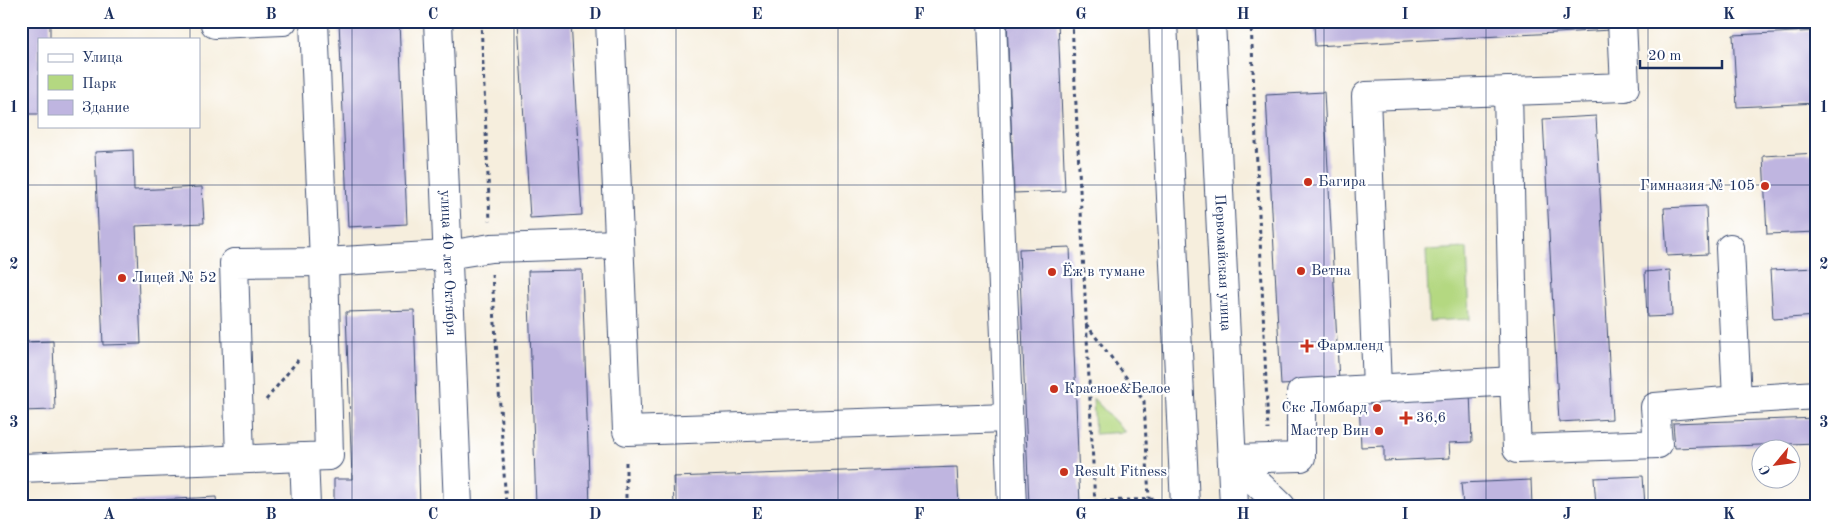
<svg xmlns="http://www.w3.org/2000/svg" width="1838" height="527" font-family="'Old Standard TT',serif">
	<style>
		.green { fill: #b4d881; stroke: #688470 }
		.building { fill: #bfb5e0 }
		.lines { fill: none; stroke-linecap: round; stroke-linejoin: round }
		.minor-casing { stroke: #3c4c71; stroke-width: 30 }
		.major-casing { stroke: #3c4c71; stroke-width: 30 }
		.path { stroke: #3c4c71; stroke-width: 3; stroke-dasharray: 4 4; stroke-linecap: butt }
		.minor { stroke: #fff; stroke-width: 28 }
		.major { stroke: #fff; stroke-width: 28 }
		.grid { fill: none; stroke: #1b2f5e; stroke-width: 1; stroke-opacity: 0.55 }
		.poi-dot { fill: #c8321e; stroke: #fff; stroke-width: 2 }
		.labels { text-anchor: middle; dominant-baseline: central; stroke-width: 4.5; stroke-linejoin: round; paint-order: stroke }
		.poi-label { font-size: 15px; fill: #1b2f5e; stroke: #fff; text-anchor: start }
		.street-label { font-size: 15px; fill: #1b2f5e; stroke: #fff }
		.neatline { fill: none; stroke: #1b2f5e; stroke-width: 2 }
		.grid-label { font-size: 16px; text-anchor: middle; font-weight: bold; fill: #1b2f5e }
	</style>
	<rect width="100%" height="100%" fill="#fff"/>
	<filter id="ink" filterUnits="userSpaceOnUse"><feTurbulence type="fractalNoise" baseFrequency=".02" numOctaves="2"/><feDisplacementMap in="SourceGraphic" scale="10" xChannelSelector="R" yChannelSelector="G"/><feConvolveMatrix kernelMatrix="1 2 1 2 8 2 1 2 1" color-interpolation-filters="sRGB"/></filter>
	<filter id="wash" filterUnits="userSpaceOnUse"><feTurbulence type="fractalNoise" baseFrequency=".0096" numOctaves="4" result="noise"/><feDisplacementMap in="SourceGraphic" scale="20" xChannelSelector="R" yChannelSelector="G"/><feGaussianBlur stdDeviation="1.12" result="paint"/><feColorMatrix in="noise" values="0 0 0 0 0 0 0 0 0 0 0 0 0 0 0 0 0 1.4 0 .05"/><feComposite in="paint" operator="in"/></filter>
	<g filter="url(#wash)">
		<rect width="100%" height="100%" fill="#f6eedd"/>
		<g class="green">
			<path d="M1467 248 1470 319 1429 321 1426 250Z"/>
			<path d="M1093 398 1125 432 1095 434Z"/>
		</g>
		<g id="blocks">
			<g class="building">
				<path d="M21 21H50V39H39V114H21Z"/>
				<path d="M339 21H399L407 224 348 227Z"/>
				<path d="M518 21H571L582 215 530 218Z"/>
				<path d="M1007 21H1058L1065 191 1014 193Z"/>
				<path d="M1314 21H1611V30L1315 46Z"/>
				<path d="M1817 31V103L1737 107 1733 35Z"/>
				<path d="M1324 92 1339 382 1281 385 1266 95Z"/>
				<path d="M1596 116 1612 419 1559 422 1543 119Z"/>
				<path d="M133 150 134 190 202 187 204 223 136 226 141 344 103 345 95 152Z"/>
				<path d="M1817 153V232L1767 234 1763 156Z"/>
				<path d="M1706 206 1708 254 1667 256 1664 208Z"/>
				<path d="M1070 247 1080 506H1029L1019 249Z"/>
				<path d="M1817 268V316L1773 319 1770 270Z"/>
				<path d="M582 270 590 506H536L528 271Z"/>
				<path d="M1670 270 1672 316 1647 317 1645 272Z"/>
				<path d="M414 310 420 506H334V479H352L346 312Z"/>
				<path d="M53 341 55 410 21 411V342Z"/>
				<path d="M1470 392 1472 442 1449 443 1450 458 1384 461V446L1361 447 1359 398Z"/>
				<path d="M1817 418V443L1675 448 1673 423Z"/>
				<path d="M957 467 959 506H674L673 477Z"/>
				<path d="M1643 476 1645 506H1596L1594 478Z"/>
				<path d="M1531 480 1532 506H1463L1461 483Z"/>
				<path d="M216 497 217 506H82V504Z"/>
			</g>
		</g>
	</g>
	<g filter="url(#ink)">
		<use href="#blocks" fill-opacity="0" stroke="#3c4c71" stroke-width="1"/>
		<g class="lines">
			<g class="minor-casing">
				<g id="minor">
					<path d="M215 21V24L283 21"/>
					<path id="s1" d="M438 21 458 506"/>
					<path d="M610 21 627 431 1008 418"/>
					<path d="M992 21 1012 506"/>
					<path d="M1508 91 1514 381"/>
					<path d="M1377 388 1366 96 1625 87 1622 21"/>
					<path d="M1737 400 1817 395"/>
					<path d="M304 457 306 506"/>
					<path d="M240 459 234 263 324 262 447 255 491 248 619 244"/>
					<path d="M1232 459 1301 457V393L1514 381 1517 449 1658 444 1655 407 1737 400 1730 248"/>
					<path d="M1232 459 1281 506"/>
					<path d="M21 468 329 456 324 262 314 21"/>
				</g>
			</g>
			<g class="major-casing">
				<g id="major">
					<path d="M1163 21 1185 506"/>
					<path id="s2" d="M1211 21 1234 506"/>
				</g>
			</g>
			<g class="path">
				<path d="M481 21 490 221"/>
				<path d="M1072 21 1095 506"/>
				<path d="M1251 21 1268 430"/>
				<path d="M492 274 506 506"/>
				<path d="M1086 324 1144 401 1149 499"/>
				<path d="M266 400 298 360"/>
				<path d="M1094 501 1158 499"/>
				<path d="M626 506V459"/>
			</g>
			<use href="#minor" class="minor"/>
			<use href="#major" class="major"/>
		</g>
	</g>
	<path class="grid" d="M190 21V39M352 21V506M514 21V506M676 21V506M838 21V506M1000 21V506M1162 21V506M1324 21V506M1486 21V506M1648 21V506M190 126V506M21 185H1817M21 342H1817"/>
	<g class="poi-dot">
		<circle cx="1308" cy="182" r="5"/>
		<circle cx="1765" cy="186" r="5"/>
		<circle cx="1301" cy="271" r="5"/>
		<circle cx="1052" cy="272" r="5"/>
		<circle cx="122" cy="278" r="5"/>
		<path d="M1304.5 338.5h5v5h5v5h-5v5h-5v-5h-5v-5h5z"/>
		<circle cx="1054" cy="389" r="5"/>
		<circle cx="1377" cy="408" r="5"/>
		<path d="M1403.5 410.5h5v5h5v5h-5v5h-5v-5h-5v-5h5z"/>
		<circle cx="1379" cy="431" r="5"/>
		<circle cx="1064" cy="472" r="5"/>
	</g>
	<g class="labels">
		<g class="poi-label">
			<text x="1318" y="182">Багира</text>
			<text x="1755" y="186" text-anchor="end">Гимназия № 105</text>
			<text x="1311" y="271">Ветна</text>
			<text x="1062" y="272">Ёж в тумане</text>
			<text x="132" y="278">Лицей № 52</text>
			<text x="1317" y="346">Фармленд</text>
			<text x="1064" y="389">Красное&amp;Белое</text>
			<text x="1367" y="408" text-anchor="end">Скс Ломбард</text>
			<text x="1416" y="418">36,6</text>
			<text x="1369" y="431" text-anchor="end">Мастер Вин</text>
			<text x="1074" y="472">Result Fitness</text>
		</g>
		<g class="street-label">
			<text stroke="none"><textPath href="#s1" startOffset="242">улица 40 лет Октября</textPath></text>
			<text stroke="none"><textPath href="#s2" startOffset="242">Первомайская улица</textPath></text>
		</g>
	</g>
	<rect width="1838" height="527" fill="none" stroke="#fff" stroke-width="55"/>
	<rect x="38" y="38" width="162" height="90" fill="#ffffff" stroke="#a4acbf"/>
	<rect x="48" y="54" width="25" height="8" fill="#ffffff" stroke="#a4acbf"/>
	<text x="82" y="62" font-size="15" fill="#1b2f5e">Улица</text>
	<rect x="48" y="75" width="25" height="15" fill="#b4d881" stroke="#a4acbf"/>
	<text x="82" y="88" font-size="15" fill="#1b2f5e">Парк</text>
	<rect x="48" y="100" width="25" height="15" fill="#bfb5e0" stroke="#a4acbf"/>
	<text x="82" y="112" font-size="15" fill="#1b2f5e">Здание</text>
	<g transform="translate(1776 464) rotate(241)"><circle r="24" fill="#ffffff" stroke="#a4acbf"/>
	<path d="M0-4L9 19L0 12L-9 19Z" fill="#c8321e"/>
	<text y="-8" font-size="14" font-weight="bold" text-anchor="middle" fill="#1b2f5e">С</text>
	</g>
	<path d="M1640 60v8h82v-8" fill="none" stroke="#1b2f5e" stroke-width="2.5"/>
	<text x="1648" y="60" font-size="15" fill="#1b2f5e" stroke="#ffffff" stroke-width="4" paint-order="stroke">20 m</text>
	<rect x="28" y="28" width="1782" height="472" class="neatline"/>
	<g class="grid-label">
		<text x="109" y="19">A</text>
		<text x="271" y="19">B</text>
		<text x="433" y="19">C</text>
		<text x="595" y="19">D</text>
		<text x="757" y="19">E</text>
		<text x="919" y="19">F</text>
		<text x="1081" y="19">G</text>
		<text x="1243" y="19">H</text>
		<text x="1405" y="19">I</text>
		<text x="1567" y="19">J</text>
		<text x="1729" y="19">K</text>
		<text x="14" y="112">1</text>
		<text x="1824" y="112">1</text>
		<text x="14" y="269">2</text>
		<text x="1824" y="269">2</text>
		<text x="14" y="427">3</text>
		<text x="1824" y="427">3</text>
		<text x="109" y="519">A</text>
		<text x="271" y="519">B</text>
		<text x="433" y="519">C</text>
		<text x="595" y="519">D</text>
		<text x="757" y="519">E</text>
		<text x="919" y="519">F</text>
		<text x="1081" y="519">G</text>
		<text x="1243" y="519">H</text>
		<text x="1405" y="519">I</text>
		<text x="1567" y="519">J</text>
		<text x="1729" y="519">K</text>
	</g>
</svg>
